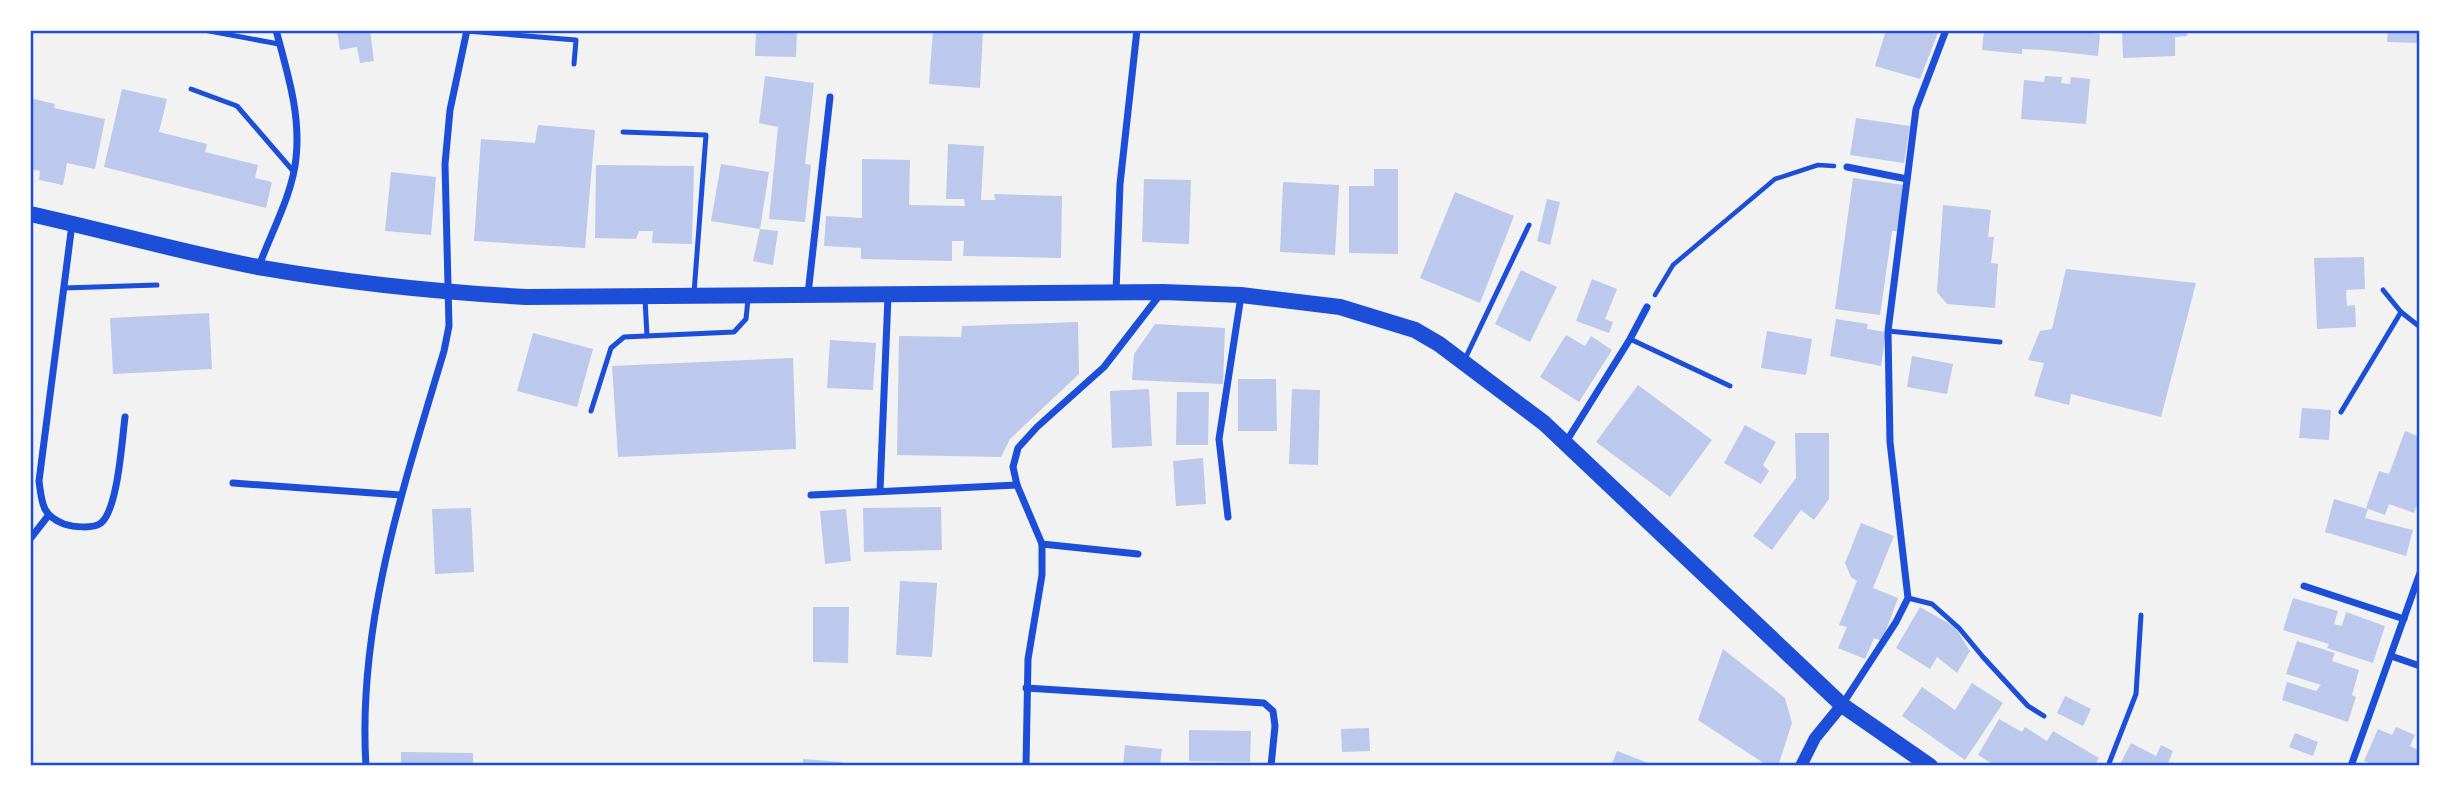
<svg xmlns="http://www.w3.org/2000/svg" width="2450" height="796" font-family="Roboto,sans-serif">
	<style>
		.building { fill: #bdc9ec }
		.lines { fill: none; stroke-linecap: round; stroke-linejoin: round }
		.path { stroke: #1d4ed8; stroke-width: 4.5 }
		.service { stroke: #1d4ed8; stroke-width: 5 }
		.minor { stroke: #1d4ed8; stroke-width: 7 }
		.tertiary { stroke: #1d4ed8; stroke-width: 12 }
		.primary { stroke: #1d4ed8; stroke-width: 16 }
		.neatline { fill: none; stroke: #1d4ed8; stroke-width: 2.5 }
	</style>
	<rect width="100%" height="100%" fill="#f2f2f2"/>
	<g class="building">
		<path d="M337 30H370L374 61 360 63 357 47 340 50Z"/>
		<path d="M756 30H797L796 57 755 56Z"/>
		<path d="M933 30 983 32 980 88 929 84Z"/>
		<path d="M1886 30H1939L1920 79 1875 66Z"/>
		<path d="M1984 30H2085L2084 32 2100 34 2098 56 2044 50 2022 49V54L1982 50Z"/>
		<path d="M2122 30H2187V36L2175 37V56L2123 58Z"/>
		<path d="M2388 30H2420V43L2387 42Z"/>
		<path d="M765 76 814 83 805 164 811 165 805 222 769 219 778 127 759 123Z"/>
		<path d="M2045 76 2062 77 2061 83 2070 84 2071 77 2090 79 2086 124 2021 119 2024 80 2044 82Z"/>
		<path d="M122 89 167 99 159 132 207 144 205 152 258 165 255 178 272 182 266 208 104 167Z"/>
		<path d="M30 98 55 104 54 108 105 119 95 169 67 163 63 185 39 180 40 171 30 169Z"/>
		<path d="M1856 118 1910 126 1904 163 1850 155Z"/>
		<path d="M538 125 595 130 585 248 474 241 481 139 535 143Z"/>
		<path d="M948 144 984 146 981 200H995L994 194 1062 196 1061 258 963 256 964 241H952V261L861 259V248L824 246 826 216 862 218V159L910 160 909 205 965 206 964 199H946Z"/>
		<path d="M721 164 769 172 760 229 711 221Z"/>
		<path d="M596 165 694 166 692 244 652 243 653 231H639L636 239 595 238Z"/>
		<path d="M1374 169H1398V254L1349 253V186H1374Z"/>
		<path d="M391 172 436 177 431 235 385 231Z"/>
		<path d="M1853 178 1904 185 1897 231H1892L1880 315 1835 309Z"/>
		<path d="M1144 179 1191 180 1189 244 1142 242Z"/>
		<path d="M1283 182 1339 185 1335 255 1280 252Z"/>
		<path d="M1455 192 1514 216 1480 303 1420 278Z"/>
		<path d="M1547 199 1560 202 1550 245 1537 241Z"/>
		<path d="M1943 205 1991 210 1988 237H1994L1991 263 1998 264 1995 308 1947 304 1937 292Z"/>
		<path d="M760 229 778 231 773 265 753 261Z"/>
		<path d="M2364 257 2365 289 2346 290 2347 306 2355 305 2356 327 2317 329 2314 258Z"/>
		<path d="M2066 269 2196 283 2161 417 2071 394 2069 405 2034 396 2044 363 2028 360 2040 331 2052 329Z"/>
		<path d="M1521 270 1557 287 1530 342 1495 324Z"/>
		<path d="M1592 279 1617 289 1605 319 1613 322 1609 333 1576 321Z"/>
		<path d="M209 313 212 369 113 374 110 318Z"/>
		<path d="M1836 319 1868 324 1867 329 1886 332 1881 366 1830 356Z"/>
		<path d="M1078 322 1079 374 1010 439 1001 457 897 455 899 336 961 337 962 326Z"/>
		<path d="M1155 324 1225 328 1223 384 1132 380 1134 354Z"/>
		<path d="M1767 331 1812 339 1806 375 1761 368Z"/>
		<path d="M533 333 593 349 577 407 517 391Z"/>
		<path d="M1566 335 1585 346 1591 336 1612 350 1579 402 1540 377Z"/>
		<path d="M830 340 876 343 873 390 827 388Z"/>
		<path d="M1912 356 1953 364 1947 394 1907 387Z"/>
		<path d="M793 358 796 449 618 457 612 366Z"/>
		<path d="M1238 379H1276L1277 431H1238Z"/>
		<path d="M1638 385 1712 440 1670 497 1596 442Z"/>
		<path d="M1149 389 1152 446 1112 448 1110 391Z"/>
		<path d="M1292 389 1320 390 1318 465 1289 464Z"/>
		<path d="M1177 392H1209L1208 445H1176Z"/>
		<path d="M2302 408 2331 410 2329 440 2299 438Z"/>
		<path d="M1745 425 1776 442 1763 465 1769 471 1761 484 1724 463Z"/>
		<path d="M2405 431 2420 437V508L2416 507 2414 513 2389 504 2385 515 2366 508 2379 471 2389 474Z"/>
		<path d="M1795 433H1829V499L1814 520 1801 510 1772 550 1753 536 1796 478Z"/>
		<path d="M1203 458 1206 504 1176 506 1173 461Z"/>
		<path d="M2334 499 2368 509 2365 518 2413 530 2406 556 2325 532Z"/>
		<path d="M941 507 942 550 864 552 863 508Z"/>
		<path d="M471 508 474 572 435 574 432 509Z"/>
		<path d="M846 509 851 561 825 564 820 511Z"/>
		<path d="M1861 523 1894 536 1873 588 1898 598 1882 641 1874 638 1865 659 1838 648 1847 627 1839 625 1857 581 1851 577 1845 563Z"/>
		<path d="M900 581 937 583 932 657 896 655Z"/>
		<path d="M2293 598 2338 611 2334 624 2342 626 2346 612 2385 626 2373 663 2327 648 2329 644 2283 630Z"/>
		<path d="M813 607H849L848 663 813 662Z"/>
		<path d="M1920 607 1955 627 1970 651 1957 673 1937 657 1930 669 1896 648Z"/>
		<path d="M2297 641 2335 653 2332 661 2359 670 2352 695 2356 697 2348 722 2282 700 2287 682 2316 691 2321 685 2286 674Z"/>
		<path d="M1723 649 1785 698 1792 723 1778 766H1768L1698 720Z"/>
		<path d="M1972 683 2003 703 1965 760 1902 716 1922 687 1955 710Z"/>
		<path d="M2065 696 2091 709 2083 726 2057 713Z"/>
		<path d="M1999 719 2022 732 2025 727 2047 741 2053 731 2099 758 2094 766H1996L1978 755Z"/>
		<path d="M2396 727 2415 735 2410 746 2420 751V766H2377L2364 761 2378 729 2392 735Z"/>
		<path d="M1369 728 1370 751 1342 752 1341 729Z"/>
		<path d="M1189 730 1251 731 1250 762 1189 761Z"/>
		<path d="M2295 733 2318 742 2313 756 2289 747Z"/>
		<path d="M2131 743 2156 756 2161 745 2173 751 2168 763 2175 766H2119Z"/>
		<path d="M1125 745 1162 749 1160 766H1123Z"/>
		<path d="M1617 751 1656 766H1611Z"/>
		<path d="M401 752 473 753V766H401Z"/>
		<path d="M803 759 842 762V766H803Z"/>
	</g>
	<g class="lines">
		<path class="path" d="M1655 295 1673 265 1775 179 1818 165 1834 166"/>
		<g class="service">
			<path d="M204 30 279 44"/>
			<path d="M466 31 576 40 574 64"/>
			<path d="M191 89 237 106 294 172"/>
			<path d="M623 132 706 135 694 293"/>
			<path d="M64 288 157 285"/>
			<path d="M2383 290 2401 312 2420 327"/>
			<path d="M645 299 647 336"/>
			<path d="M1888 331 2000 342"/>
			<path d="M1630 339 1730 386"/>
			<path d="M1464 361 1529 225"/>
			<path d="M591 411 611 348 624 337 734 332 746 319 748 299"/>
			<path d="M2341 412 2401 312"/>
			<path d="M1908 598 1932 604 1959 628 1983 657 2028 706 2044 716"/>
			<path d="M2108 766 2136 694 2141 615"/>
		</g>
		<g class="minor">
			<path d="M1847 167 1907 179"/>
			<path d="M72 224 39 481C42 502 41 515 64 524 73 527 93 529 101 523 118 509 122 440 125 417"/>
			<path d="M259 266C271 233 293 193 296 158 301 114 287 72 276 30"/>
			<path d="M1116 292 1120 184 1137 30"/>
			<path d="M808 294 830 97"/>
			<path d="M1566 442 1630 339 1647 307"/>
			<path d="M233 483 401 495"/>
			<path d="M880 491 888 296"/>
			<path d="M811 495 1017 485"/>
			<path d="M1228 517 1219 439 1241 296"/>
			<path d="M30 539 48 516"/>
			<path d="M1042 544 1138 554"/>
			<path d="M2304 586 2404 619"/>
			<path d="M2391 656 2420 666"/>
			<path d="M1026 688 1264 703 1273 711 1275 726 1271 766"/>
			<path d="M1842 705 1896 622 1908 598 1890 442 1888 331 1916 109 1946 30"/>
			<path d="M366 766C357 624 404 485 444 351L449 326 445 164 450 110 467 30"/>
			<path d="M1026 766 1028 659 1042 575V544L1017 485 1013 467 1018 448 1037 427 1104 367 1162 292"/>
			<path d="M2351 766 2420 573"/>
		</g>
		<path class="tertiary" d="M1801 766 1815 738 1842 705"/>
		<path class="primary" d="M30 214C107 231 184 253 263 268 350 283 438 292 526 297L1163 292 1241 295 1340 307 1415 330 1439 344 1544 423 1842 705 1930 766"/>
	</g>
	<rect width="2450" height="796" fill="none" stroke="#ffffff" stroke-width="63"/>
	<rect x="32" y="32" width="2386" height="732" class="neatline"/>
</svg>
